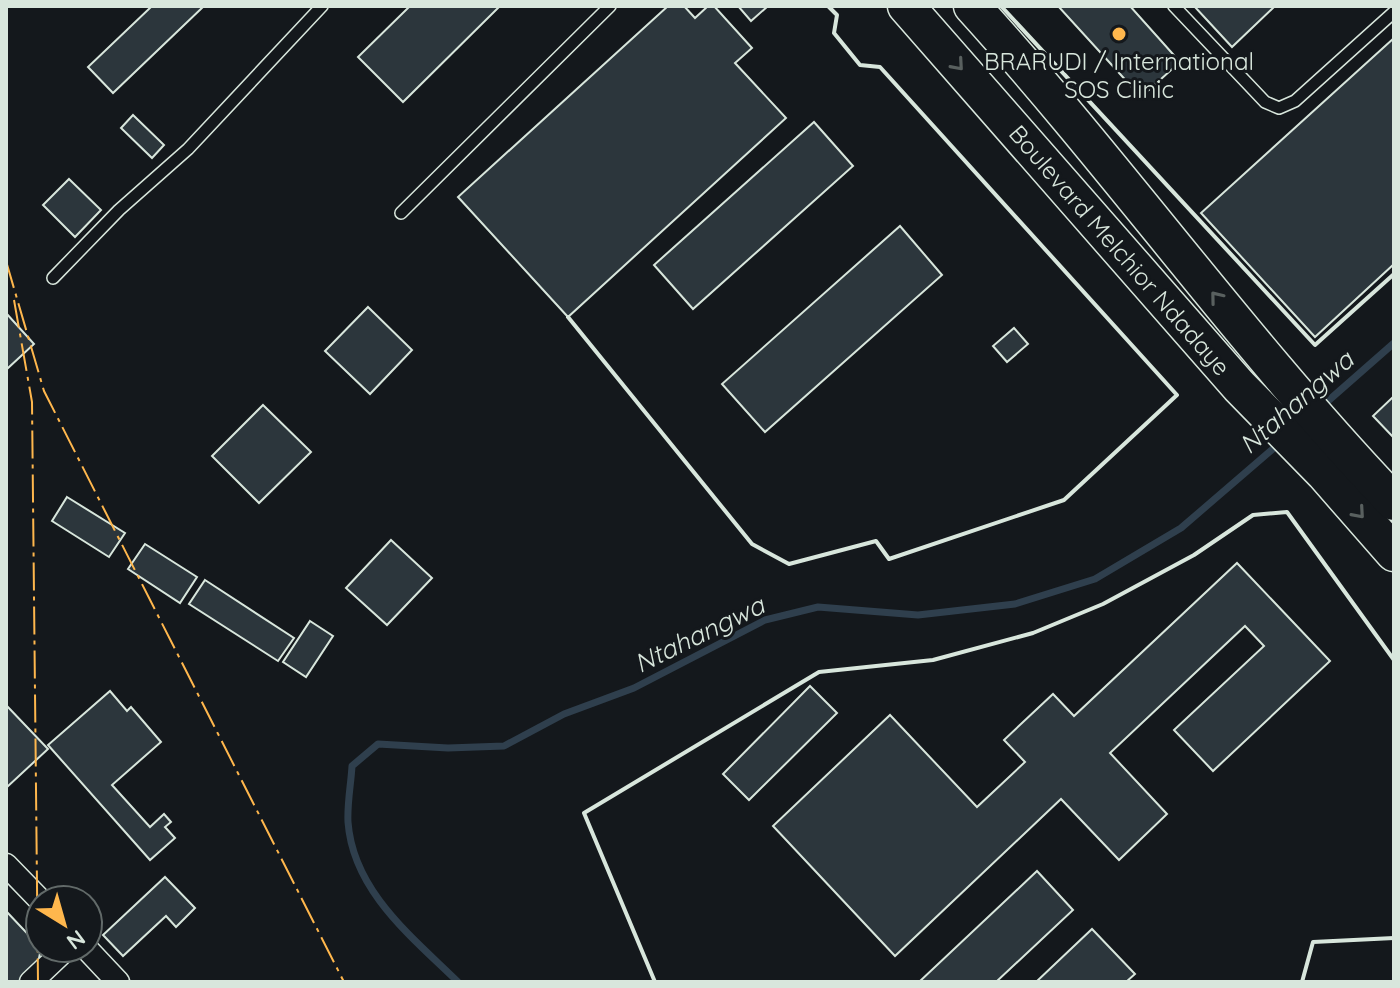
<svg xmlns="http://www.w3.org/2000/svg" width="1400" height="988" font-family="Quicksand,sans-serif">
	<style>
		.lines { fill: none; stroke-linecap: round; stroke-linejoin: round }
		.stream { stroke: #2f3f4d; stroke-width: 7 }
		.building { fill: #2c363c; stroke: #d8e6dc; stroke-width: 2 }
		.lane-casing { stroke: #d8e6dc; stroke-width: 14 }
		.street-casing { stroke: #d8e6dc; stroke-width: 25 }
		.primary-casing { stroke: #d8e6dc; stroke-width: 39 }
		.lane { stroke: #14181c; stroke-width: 11 }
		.street { stroke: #14181c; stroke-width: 22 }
		.primary { stroke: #14181c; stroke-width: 36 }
		.wall { stroke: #d8e6dc; stroke-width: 4 }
		.power { stroke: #ffb74d; stroke-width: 2; stroke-dasharray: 28 6 4 6; stroke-linecap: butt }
		.oneway { stroke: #59605f }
		.poi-dot { fill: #ffb74d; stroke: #14181c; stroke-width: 3 }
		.labels { text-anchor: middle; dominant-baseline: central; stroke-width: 6; stroke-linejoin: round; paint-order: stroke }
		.poi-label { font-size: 24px; fill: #d8e6dc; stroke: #14181c }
		.street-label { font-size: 24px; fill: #d8e6dc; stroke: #14181c }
		.water-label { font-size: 26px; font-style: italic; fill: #d8e6dc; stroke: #14181c }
	</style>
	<rect width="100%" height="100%" fill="#14181c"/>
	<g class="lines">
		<g class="stream">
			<path d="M1320 408 1394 343"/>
			<path d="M458 982C412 937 353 891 348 822 347 804 351 784 352 766L378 744 448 748 504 746 564 714 634 688 765 620 818 607 918 615 1015 604 1095 579 1181 528 1281 442"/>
		</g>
	</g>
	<g class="building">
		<path d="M152 6H204L113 93 88 67Z"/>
		<path d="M410 6H500L403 102 358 57Z"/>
		<path d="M668 6H684L695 18 708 6H714L752 48 735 63 786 118 568 317 458 197Z"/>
		<path d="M738 6H768L751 21Z"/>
		<path d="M1058 6H1130L1180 62 1141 97Z"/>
		<path d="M1194 6H1275L1232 47Z"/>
		<path d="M1394 38V264L1315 337 1201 213Z"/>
		<path d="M133 115 164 145 152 158 121 128Z"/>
		<path d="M814 122 853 166 693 309 654 265Z"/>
		<path d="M69 179 101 210 75 237 43 205Z"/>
		<path d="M900 226 942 275 765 432 722 384Z"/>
		<path d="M368 307 412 350 370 394 325 351Z"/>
		<path d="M6 313 34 344 8 368 6 366Z"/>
		<path d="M1014 328 1028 344 1007 362 993 346Z"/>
		<path d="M1394 396V438L1373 416Z"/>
		<path d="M263 405 311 452 259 503 212 456Z"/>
		<path d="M67 497 125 533 109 557 52 521Z"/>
		<path d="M391 540 432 578 387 625 346 588Z"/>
		<path d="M145 544 197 577 180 603 128 569Z"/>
		<path d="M1237 563 1330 661 1213 771 1174 730 1264 646 1245 626 1110 753 1167 814 1119 860 1061 799 895 956 773 826 890 715 977 807 1025 762 1004 740 1053 694 1074 716Z"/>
		<path d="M205 580 294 638 278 661 189 604Z"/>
		<path d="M310 621 333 636 306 677 283 662Z"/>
		<path d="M810 686 837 713 749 800 723 774Z"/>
		<path d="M110 691 127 711 131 707 161 742 112 785 150 827 164 814 171 822 165 827 175 838 150 860 48 745Z"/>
		<path d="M6 705 48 749 6 788Z"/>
		<path d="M1037 871 1073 910 996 982H919Z"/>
		<path d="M165 877 195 908 176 927 166 916 123 956 103 935Z"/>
		<path d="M6 911 41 948 36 974 27 982H6Z"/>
		<path d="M1092 929 1135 974 1126 982H1036Z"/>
	</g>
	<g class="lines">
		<g class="lane-casing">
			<g id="lane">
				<path d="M1174 6 1265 102 1279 108 1295 101 1394 12"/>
				<path d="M401 213 610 6"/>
				<path d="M53 278 119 210 188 149 322 6"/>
			</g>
		</g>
		<g class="street-casing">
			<g id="street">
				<path d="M6 865 40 900"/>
				<path d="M86 948 118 982"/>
				<path d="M31 982 67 948"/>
			</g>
		</g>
		<g class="primary-casing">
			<g id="primary">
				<path d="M906 6 1239 386 1324 473 1394 553"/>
				<path d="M972 6C1118 167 1244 345 1394 502"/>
			</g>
		</g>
		<use href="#lane" class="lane"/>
		<use href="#street" class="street"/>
		<use href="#primary" class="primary"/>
		<g class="wall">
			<path d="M1001 6 1315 345 1394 274"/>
			<path d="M568 317 752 544 789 564 876 541 889 559 1064 500 1177 395 880 67 860 65 834 33 837 15 828 6"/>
			<path d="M655 982 584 813 819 672 933 660 1033 633 1103 604 1194 555 1253 515 1287 512 1394 660"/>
			<path d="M1302 982 1313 942 1394 938"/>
		</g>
		<g class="power">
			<path d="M6 261 44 391 344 982"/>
			<path d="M14 300 32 402 38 982"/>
		</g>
	</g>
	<defs><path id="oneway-chevron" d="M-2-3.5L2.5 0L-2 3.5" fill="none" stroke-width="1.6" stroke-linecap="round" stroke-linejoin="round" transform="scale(2)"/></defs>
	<g class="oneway">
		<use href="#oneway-chevron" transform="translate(958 65) rotate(49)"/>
		<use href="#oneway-chevron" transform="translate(1216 297) rotate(-129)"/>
		<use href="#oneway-chevron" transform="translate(1359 513) rotate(49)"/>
	</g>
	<circle class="poi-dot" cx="1119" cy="34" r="8"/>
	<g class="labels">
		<g class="poi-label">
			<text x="1119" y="61">BRARUDI / International<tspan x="1119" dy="28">SOS Clinic</tspan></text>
		</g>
		<g class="street-label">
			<text transform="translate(1120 250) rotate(49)">Boulevard Melchior Ndadaye</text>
		</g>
		<g class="water-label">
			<text transform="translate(1296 402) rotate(-41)">Ntahangwa</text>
			<text transform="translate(699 634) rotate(-26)">Ntahangwa</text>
		</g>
	</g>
	<rect width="1400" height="988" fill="none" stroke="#d8e6dc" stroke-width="16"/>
	<g transform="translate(64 924) rotate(143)"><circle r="38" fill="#14181c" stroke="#626a69" stroke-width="2"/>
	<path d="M0-6L14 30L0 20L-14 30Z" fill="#ffb74d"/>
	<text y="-12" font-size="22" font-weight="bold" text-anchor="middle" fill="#d8e6dc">N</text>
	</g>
</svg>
